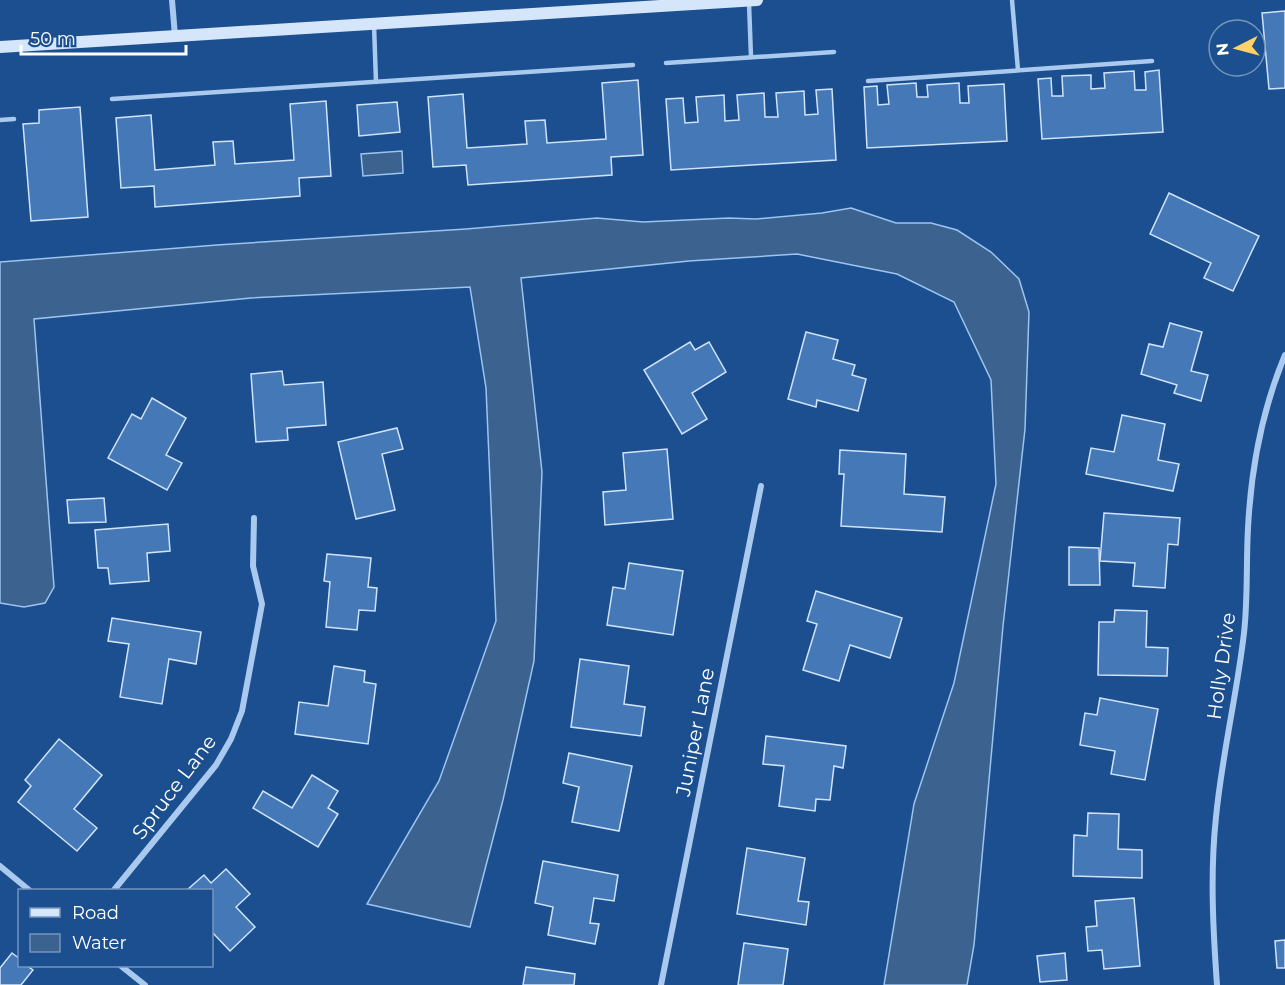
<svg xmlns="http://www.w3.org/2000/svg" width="1285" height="985" font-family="Montserrat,sans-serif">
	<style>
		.water { fill: #3c6290; stroke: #9cc4f0; stroke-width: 1.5 }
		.building { fill: #4478b7; stroke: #cfe3fa; stroke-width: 1.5 }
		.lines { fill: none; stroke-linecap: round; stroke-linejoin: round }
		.lane { stroke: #a9c9ee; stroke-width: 4.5 }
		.street { stroke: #a9c9ee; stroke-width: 6 }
		.secondary { stroke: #d6e6fa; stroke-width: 12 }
		.labels { text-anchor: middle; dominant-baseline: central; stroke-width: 4.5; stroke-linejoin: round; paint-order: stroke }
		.street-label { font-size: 20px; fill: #fff; stroke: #1b4f8f }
	</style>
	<rect width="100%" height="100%" fill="#1b4f8f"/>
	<g class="water">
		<path d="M402 151 403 173 363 176 361 154Z"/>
		<path d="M851 208 896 223H931L957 230 991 252 1019 279 1029 312 1025 429 1003 626 974 945 967 985H884L914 804 954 683 996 484 991 380 954 302 897 274 797 254 689 261 521 278 542 472 534 661 503 800 470 927 367 904 439 781 496 621 486 388 470 287 251 298 34 319 54 587 45 603 24 607 0 603V262L217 245 466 229 597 218 643 222 729 218 756 219 822 213Z"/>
	</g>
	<g class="building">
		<path d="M1285 11V88L1269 89 1262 13Z"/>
		<path d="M1159 70 1163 132 1042 139 1038 79 1051 78 1052 96H1063L1062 76 1091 75V89L1105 88 1104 73 1134 71 1135 90H1146L1145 72Z"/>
		<path d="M638 80 643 155 611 157 612 175 468 185 466 165 433 167 428 97 463 94 467 148 527 144 525 121 545 120 547 143 606 139 602 83Z"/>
		<path d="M916 83 917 97H928L927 85 959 83 960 103H969L968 86 1004 84 1007 141 867 148 864 87 877 86 878 105 889 104 887 85Z"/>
		<path d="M832 89 836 160 671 170 666 99 683 98 685 123 698 122 696 97 724 95 725 121 739 120 737 95 764 93 765 117H778L776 93 804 91 805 115 818 114 816 90Z"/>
		<path d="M326 101 331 176 299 178 300 196 155 207 154 186 121 188 116 118 151 115 155 170 215 165 213 142 233 141 235 164 294 160 290 104Z"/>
		<path d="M397 102 400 132 359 136 357 105Z"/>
		<path d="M80 107 88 217 31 221 23 124 39 123V110Z"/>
		<path d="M1169 193 1259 236 1233 291 1204 278 1211 263 1150 234Z"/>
		<path d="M1170 323 1202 332 1191 371 1208 375 1201 401 1174 393 1177 385 1141 374 1149 344 1163 347Z"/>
		<path d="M806 332 838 340 833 359 855 365 852 375 866 379 858 411 817 400 816 407 788 399Z"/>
		<path d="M690 342 695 350 709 342 726 372 692 393 707 419 682 434 644 370Z"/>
		<path d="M282 371 284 385 323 382 326 425 287 428 288 440 256 442 251 374Z"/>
		<path d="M152 398 186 418 166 455 182 463 167 490 108 458 132 414 141 419Z"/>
		<path d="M1122 415 1165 424 1158 460 1179 464 1173 491 1086 474 1091 448 1114 452Z"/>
		<path d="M397 428 403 449 382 454 395 510 356 519 338 442Z"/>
		<path d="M667 449 673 519 605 525 603 492 626 490 623 453Z"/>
		<path d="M840 450 906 454 904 494 945 497 942 532 841 526 844 474H839Z"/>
		<path d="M104 498 106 522 69 523 67 500Z"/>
		<path d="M1104 513 1180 518 1178 545 1168 544 1165 588 1133 586 1135 563 1100 561Z"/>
		<path d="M168 524 170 551 147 553 149 581 110 584 108 568H98L95 530Z"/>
		<path d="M1069 547 1099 548 1100 585H1069Z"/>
		<path d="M327 554 371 558 368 587 377 588 375 611 359 610 357 630 326 627 330 582 324 581Z"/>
		<path d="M629 563 683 571 673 635 607 625 613 587 625 589Z"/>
		<path d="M816 591 902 618 890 658 850 645 839 681 803 670 817 624 807 621Z"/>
		<path d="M1115 610 1147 611 1146 647 1168 648 1167 676 1098 675 1099 622H1114Z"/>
		<path d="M112 618 201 632 196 664 169 659 162 704 120 697 129 644 108 641Z"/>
		<path d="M580 659 629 666 624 704 645 707 641 736 571 727Z"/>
		<path d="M334 666 365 671 364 682 376 684 368 744 295 734 299 702 328 706Z"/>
		<path d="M1100 698 1158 709 1145 780 1111 774 1115 751 1080 745 1085 713 1097 715Z"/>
		<path d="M766 736 846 746 843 768 834 766 830 800 816 799 815 811 779 806 784 766 763 764Z"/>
		<path d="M59 739 102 775 74 809 97 828 77 851 18 802 31 786 25 780Z"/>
		<path d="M569 753 632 766 619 831 572 822 579 787 563 783Z"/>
		<path d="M312 775 338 791 328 808 338 814 318 847 253 808 263 791 292 808Z"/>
		<path d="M1088 813 1119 814 1118 849 1142 850V878L1073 876 1074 835 1087 836Z"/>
		<path d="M747 848 805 858 798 901 809 902 806 925 737 914Z"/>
		<path d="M543 861 618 875 614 901 594 898 590 923 599 924 595 944 548 935 553 907 535 903Z"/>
		<path d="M226 869 250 894 236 907 255 927 230 951 212 932V890H187L204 875 211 883Z"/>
		<path d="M1134 898 1140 966 1104 969 1102 950 1088 951 1086 927 1097 926 1095 901Z"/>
		<path d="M1285 940V968H1277L1275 941Z"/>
		<path d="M744 943 788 949 783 985H738Z"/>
		<path d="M12 953 20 959V966H27L33 970 21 985H0V968Z"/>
		<path d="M1065 953 1067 980 1040 982 1037 956Z"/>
		<path d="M526 967 575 974 574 985H523Z"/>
	</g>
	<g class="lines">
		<g class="lane">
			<path d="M1012 0 1018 70"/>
			<path d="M749 3 751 57"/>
			<path d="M374 25 376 82"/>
			<path d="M666 63 834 52"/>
			<path d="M868 81 1152 61"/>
			<path d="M112 99 633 65"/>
			<path d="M0 120 14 119"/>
		</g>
		<g class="street">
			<path d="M172 0 175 36"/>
			<path d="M0 866 29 890"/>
			<path d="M114 890 216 765 231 739 242 711 262 604 253 566 254 518"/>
			<path d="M121 966 145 985"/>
			<path d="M661 985 761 486"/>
			<path d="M1217 985C1213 929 1210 873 1216 817 1222 755 1237 694 1244 633 1248 598 1246 563 1248 528 1251 469 1262 410 1285 355"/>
		</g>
		<path class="secondary" d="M0 47 757 0"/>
	</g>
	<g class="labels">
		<g class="street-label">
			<text transform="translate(1221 666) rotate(-82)">Holly Drive</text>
			<text transform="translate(695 732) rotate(-79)">Juniper Lane</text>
			<text transform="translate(174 787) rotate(-53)">Spruce Lane</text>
		</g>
	</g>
	<rect x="18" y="889" width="195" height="78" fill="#1b4f8f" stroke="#7695bc" stroke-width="1.5"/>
	<rect x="30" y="908" width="30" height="9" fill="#d6e6fa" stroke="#7695bc" stroke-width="1.5"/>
	<text x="72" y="919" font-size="18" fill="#ffffff">Road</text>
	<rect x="30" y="934" width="30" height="18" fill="#3c6290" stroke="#7695bc" stroke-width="1.5"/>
	<text x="72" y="949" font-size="18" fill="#ffffff">Water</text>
	<g transform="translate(1237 48) rotate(264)"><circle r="28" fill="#1b4f8f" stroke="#7695bc" stroke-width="1.5"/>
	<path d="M0-4.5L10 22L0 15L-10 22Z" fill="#ffd166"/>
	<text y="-9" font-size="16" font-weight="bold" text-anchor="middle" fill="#ffffff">N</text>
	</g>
	<path d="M21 45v9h165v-9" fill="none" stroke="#ffffff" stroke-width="3"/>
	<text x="30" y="45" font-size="18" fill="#ffffff" stroke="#1b4f8f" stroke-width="4.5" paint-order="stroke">50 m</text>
</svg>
